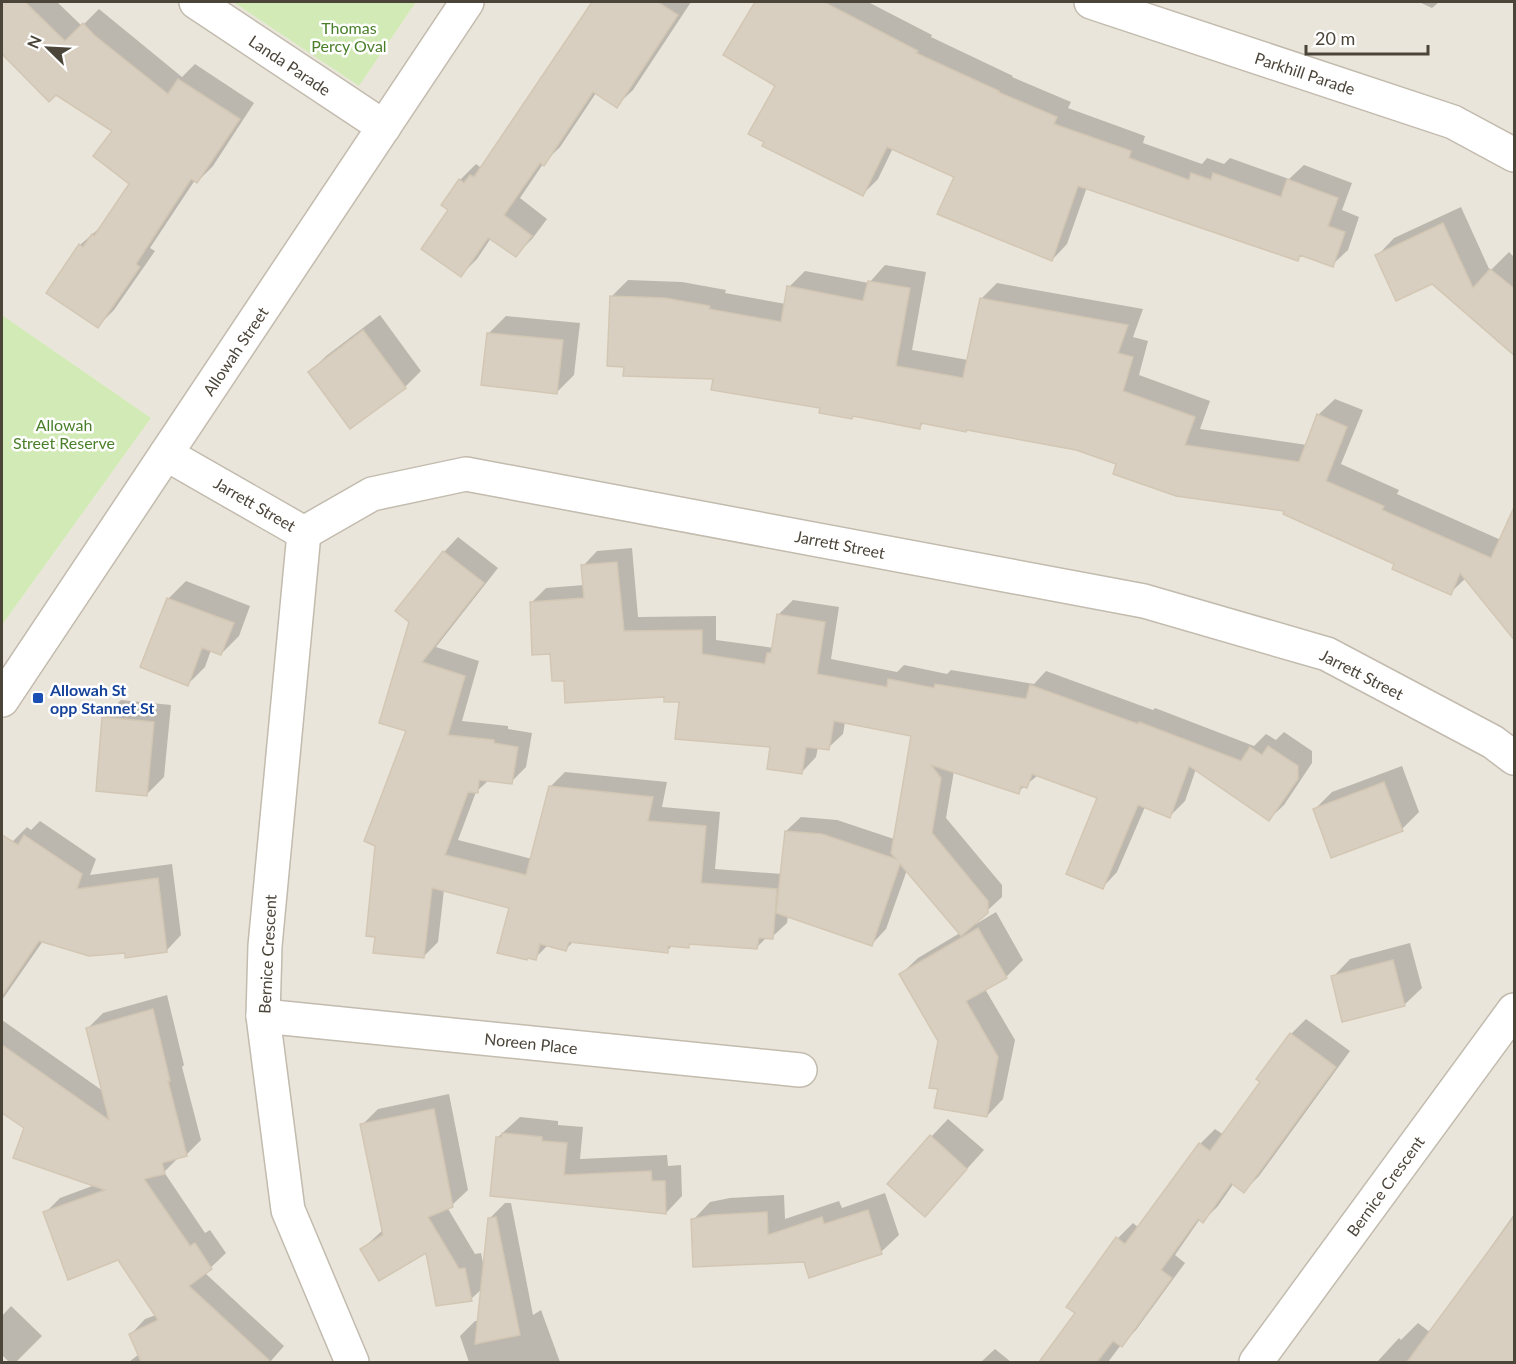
<svg xmlns="http://www.w3.org/2000/svg" width="1516" height="1364" font-family="Lato,sans-serif">
	<style>
		.residential { fill: #eae5da }
		.green { fill: #d2eab5 }
		.shadow { fill: #0003 }
		.building { fill: #d8cfc1; stroke: #d3c7b4; stroke-width: 1.5 }
		.lines { fill: none; stroke-linecap: round; stroke-linejoin: round }
		.minor-casing { stroke: #c2bbae; stroke-width: 36 }
		.minor { stroke: #fff; stroke-width: 33 }
		.transit-dot { fill: #1a4fb4; stroke: #fff; stroke-width: 2 }
		.labels { text-anchor: middle; dominant-baseline: central; stroke-width: 5; stroke-linejoin: round; paint-order: stroke }
		.park-label { font-size: 16px; fill: #4a7f2a; stroke: #fff }
		.street-label { font-size: 16px; fill: #4b4439; stroke: #fff }
		.transit-label { font-size: 16px; font-weight: bold; fill: #164399; stroke: #fff; text-anchor: start }
	</style>
	<rect width="100%" height="100%" fill="#f6f3ec"/>
	<path class="residential" d="M2 2H233L359 86 416 2H1514V1362H2V625L151 418 2 315Z"/>
	<g class="green">
		<path d="M233 2H416L359 86Z"/>
		<path d="M2 315 151 418 2 625Z"/>
	</g>
	<g class="shadow">
		<path d="M2 2H57L82 26 99 9 182 77 195 64 254 103 213 166 197 182 195 180 150 248 155 251 114 310 98 326 80 245 104 224 131 184 114 131 56 93 49 100 2 52Z"/>
		<path d="M594 2H691L633 90 616 106 596 93 560 147 543 164 520 198 547 219 532 239 516 255 491 238 477 259 461 275 450 209 460 180 476 164 480 167 489 158Z"/>
		<path d="M757 2H868L932 35 931 37 1013 76 1012 77 1071 102 1068 108 1145 136 1143 143 1202 164 1207 158 1224 164 1230 158 1289 179 1304 165 1352 183 1342 210 1359 217 1348 250 1332 265 1302 254 1298 259 1087 187 1067 244 1052 260 956 176 893 148 878 179 863 194 777 85 725 54Z"/>
		<path d="M1419 2H1439L1432 8Z"/>
		<path d="M1461 207 1490 271 1509 252 1514 257V328L1432 282 1377 256 1394 238Z"/>
		<path d="M885 265 926 272 912 350 968 360 981 299 997 283 1143 309 1133 337 1148 341 1139 375 1210 401 1200 429 1307 445 1318 415 1335 399 1363 410 1341 464 1399 490 1397 494 1501 540 1514 638 1466 578 1450 593 1396 563 1287 510 1118 463 1077 448 924 422 920 427 714 378 625 366 612 296 628 280 682 282 726 290 725 293 786 304 789 287 805 271 869 283Z"/>
		<path d="M380 315 421 371 405 387 310 372 326 356Z"/>
		<path d="M506 316 580 323 574 375 556 393 489 333Z"/>
		<path d="M458 537 498 568 436 647 479 661 462 721 508 726V729L532 733 526 767 511 782 489 780 476 792 458 840 532 859 550 787 565 772 667 782 662 807 720 812 715 869 782 874 786 831 801 817 837 820 894 839 913 735 845 722 843 734 828 748 818 747 816 757 802 772 772 745 680 700 666 695 565 679 551 652 531 603 546 588 584 585 583 566 597 551 632 548 638 617 716 616V640L774 648 778 615 793 600 839 607 831 659 897 672 904 665 947 674 951 670 1034 684 1046 671 1153 710 1155 708 1254 746 1266 734 1276 740 1284 732 1312 751V763L1284 805 1269 819 1196 769 1185 801 1170 816 1145 807 1117 872 1103 887 1099 797 1038 775 1018 792 954 771 946 818 1002 885V897L975 922 976 924 996 912 1023 960 1006 977 985 989 1015 1040 1003 1099 987 1116 940 1088 939 1041 901 974 918 958 960 933 907 870 886 929 872 944 788 915 787 923 772 937H767L757 947 692 943 688 946 673 945 667 951 574 941 566 949 548 945 535 958 511 907 444 890 438 942 424 956 408 730 444 552Z"/>
		<path d="M186 581 250 606 239 636 221 654 211 650 205 667 188 684 142 666 169 598Z"/>
		<path d="M121 700 171 705 164 777 147 794 104 717Z"/>
		<path d="M1402 766 1419 812 1402 829 1315 809 1332 792Z"/>
		<path d="M40 821 96 859 90 875 172 864 181 935 167 950 126 951 43 941 2 1000V858L12 842 27 827 31 830Z"/>
		<path d="M1410 943 1422 988 1404 1005 1333 977 1350 959Z"/>
		<path d="M167 995 184 1065 182 1067 201 1140 186 1155 179 1157 164 1172 205 1233 210 1230 226 1253 205 1273 284 1346 270 1362H129L139 1354 131 1334 145 1319 156 1315 119 1259 45 1213 60 1198 95 1185 26 1128 2 1111V1020L103 1091 88 1028 103 1013Z"/>
		<path d="M1306 1019 1350 1051 1259 1176 1244 1191 1234 1183 1218 1206 1203 1221 1200 1219 1175 1255 1185 1263 1136 1330 1121 1345 1108 1362H1041L1077 1313 1118 1238 1133 1223 1139 1228 1200 1144 1215 1129 1224 1135 1262 1082 1291 1034Z"/>
		<path d="M449 1094 468 1190 452 1205 447 1207 475 1254 481 1253 484 1268 490 1218 505 1203H511L533 1315 541 1310 560 1362H469L460 1336 475 1321H479L483 1288 471 1299 427 1250H361L383 1230 362 1125 378 1109Z"/>
		<path d="M520 1117 558 1121V1125L583 1127 580 1159 667 1155 668 1166 681 1165 682 1196 666 1213 492 1195 498 1137Z"/>
		<path d="M948 1119 984 1150 925 1215 931 1137Z"/>
		<path d="M885 1193 899 1235 881 1252 805 1261 693 1220 710 1202 730 1198 784 1195 785 1219 839 1201 842 1208Z"/>
		<path d="M1514 1214V1359L1512 1362H1377L1399 1338 1401 1340 1418 1323 1431 1333Z"/>
		<path d="M11 1306 42 1336 16 1362H9L2 1355V1316Z"/>
		<path d="M995 1349 1011 1362H981Z"/>
	</g>
	<g class="building">
		<path d="M2 2H25L65 41 83 23 94 35 168 94 178 79 240 119 197 183 191 179 136 264 140 267 98 328 46 293 79 244 83 247 92 234 94 236 129 184 93 156 112 131 56 95 49 102 2 54Z"/>
		<path d="M592 2H658L678 15 617 108 593 92 544 166 540 163 504 215 532 236 516 257 488 238 461 277 421 249 448 210 441 205 459 179 464 183 470 175 474 177Z"/>
		<path d="M755 2H824L918 51 916 53 999 91 998 92 1057 117 1054 124 1131 151 1129 158 1189 180 1191 173 1211 180 1213 173 1281 197 1287 179 1338 198 1328 226 1345 232 1333 267 1300 255 1298 261 1078 186 1052 261 937 214 954 177 887 147 863 196 762 146 764 142 748 134 775 86 723 55Z"/>
		<path d="M1443 223 1473 288 1490 269 1515 289V356L1432 284 1396 301 1375 255Z"/>
		<path d="M868 281 910 288 896 366 963 378 980 298 1128 325 1118 353 1133 357 1123 391 1195 417 1185 445 1299 462 1317 414 1347 427 1326 481 1384 506 1382 510 1491 558 1515 505V641L1460 573 1451 595 1392 569 1394 564 1283 514 1284 511 1176 496 1113 474 1116 464 1076 450 967 430 966 432 921 423 920 429 853 416 852 419 819 413 820 408 711 390 713 379 623 376 624 367 607 366 610 296 665 298 710 306 709 309 781 322 787 286 863 301Z"/>
		<path d="M363 330 406 388 350 429 308 372Z"/>
		<path d="M487 333 563 340 557 394 481 385Z"/>
		<path d="M443 551 484 583 422 662 465 676 448 735 494 740V743L518 747 512 784 479 780 478 793 468 792 445 855 526 875 549 786 653 797 648 821 706 826 701 883 777 889 773 939 759 938 757 949 689 944V948L668 946V953L569 942 566 951 540 944 536 960 528 958 527 960 497 953 509 908 432 888 424 958 373 953 375 937 366 936 375 846 364 841 406 731 379 723 409 622 395 611Z"/>
		<path d="M617 562 624 631 702 630V654L765 664 767 653H771L777 614 825 622 817 674 887 687 888 679 934 688 935 684 1026 699 1030 685 1138 724 1139 722 1241 761 1250 747 1262 755 1268 746 1298 766V779L1269 821 1189 766 1170 818 1138 805 1103 889 1066 874 1097 798 1032 774 1027 788 1021 786 1019 794 931 765 941 778 932 833 988 901V913L961 936 900 864 872 946 776 913 785 831 822 834 896 859 891 853 911 736 834 721 829 750 806 747 802 774 767 769 770 747 675 739 679 702H664V697L565 703 564 681H552L550 654 532 655 530 602 584 598 581 565Z"/>
		<path d="M167 598 234 623 221 655 202 648 188 686 140 667Z"/>
		<path d="M102 717 154 722 147 796 96 791Z"/>
		<path d="M1384 782 1403 831 1331 858 1313 809Z"/>
		<path d="M2 835 18 845 24 835 82 874 77 889 158 878 167 952 125 958V953L89 956 39 941 2 996Z"/>
		<path d="M978 928 1007 978 966 1001 998 1057 987 1117 934 1108 938 1089 929 1088 938 1041 899 974Z"/>
		<path d="M1393 960 1405 1006 1342 1022 1331 976Z"/>
		<path d="M153 1009 170 1081H168L187 1156 162 1163 165 1174 144 1179 190 1246 195 1243 212 1269 189 1286 271 1362H141L129 1334 158 1320 118 1260 68 1280 43 1212 105 1190 13 1158 24 1128 2 1113V1045L109 1120 86 1028Z"/>
		<path d="M1290 1033 1336 1067 1244 1193 1231 1183 1203 1223 1198 1219 1161 1270 1172 1278 1122 1347 1113 1341 1097 1362H1039L1075 1313 1066 1307 1116 1237 1125 1244 1199 1143 1210 1151 1260 1082 1256 1079Z"/>
		<path d="M434 1109 453 1207 428 1217 459 1269 465 1268 472 1301 436 1306 426 1253 379 1281 360 1249 383 1235 360 1124Z"/>
		<path d="M502 1133 542 1137V1141L567 1143 564 1175 651 1171 652 1181H665L666 1214 490 1196 496 1137H502Z"/>
		<path d="M930 1135 967 1169 925 1217 887 1184Z"/>
		<path d="M868 1210 882 1254 809 1278 804 1262 693 1267 691 1219 712 1215 767 1212 768 1235 822 1217 824 1224Z"/>
		<path d="M1515 1215V1362H1407Z"/>
		<path d="M496 1217 520 1335 475 1344 488 1218Z"/>
	</g>
	<g class="lines">
		<g class="minor-casing">
			<g id="minor">
				<path d="M196 2 384 127"/>
				<path d="M1091 2 1453 122 1514 155"/>
				<path d="M166 454 304 533 372 494 466 474 1144 601 1327 654 1493 742 1514 758"/>
				<path d="M304 533 265 946 263 1016 288 1210 352 1362"/>
				<path d="M2 700 467 2"/>
				<path d="M263 1016 800 1070"/>
				<path d="M1256 1362 1514 1010"/>
			</g>
		</g>
		<use href="#minor" class="minor"/>
	</g>
	<rect class="transit-dot" x="32" y="692" width="12" height="12" rx="3"/>
	<g class="labels">
		<g class="park-label">
			<text x="349" y="27">Thomas<tspan x="349" dy="18">Percy Oval</tspan></text>
			<text x="64" y="424">Allowah<tspan x="64" dy="18">Street Reserve</tspan></text>
		</g>
		<g class="street-label">
			<text transform="translate(290 65) rotate(34)">Landa Parade</text>
			<text transform="translate(1305 73) rotate(18)">Parkhill Parade</text>
			<text transform="translate(235 351) rotate(-56)">Allowah Street</text>
			<text transform="translate(255 504) rotate(30)">Jarrett Street</text>
			<text transform="translate(840 544) rotate(11)">Jarrett Street</text>
			<text transform="translate(1362 674) rotate(27)">Jarrett Street</text>
			<text transform="translate(267 954) rotate(-87)">Bernice Crescent</text>
			<text transform="translate(531 1043) rotate(6)">Noreen Place</text>
			<text transform="translate(1385 1186) rotate(-54)">Bernice Crescent</text>
		</g>
		<g class="transit-label">
			<text x="50" y="689">Allowah St<tspan x="50" dy="18">opp Stannet St</tspan></text>
		</g>
	</g>
	<rect width="1516" height="1364" fill="none" stroke="#4b4439" stroke-width="6"/>
	<g transform="translate(48 48) rotate(294)" stroke="#ffffff" stroke-width="4.5" paint-order="stroke">
	<path d="M0-4.5L10 22L0 15L-10 22Z" fill="#4b4439"/>
	<text y="-9" font-size="16" font-weight="bold" text-anchor="middle" fill="#4b4439">N</text>
	</g>
	<path d="M1306 45v9h122v-9" fill="none" stroke="#4b4439" stroke-width="3"/>
	<text x="1315" y="45" font-size="18" fill="#4b4439" stroke="#ffffff" stroke-width="4.5" paint-order="stroke">20 m</text>
</svg>
